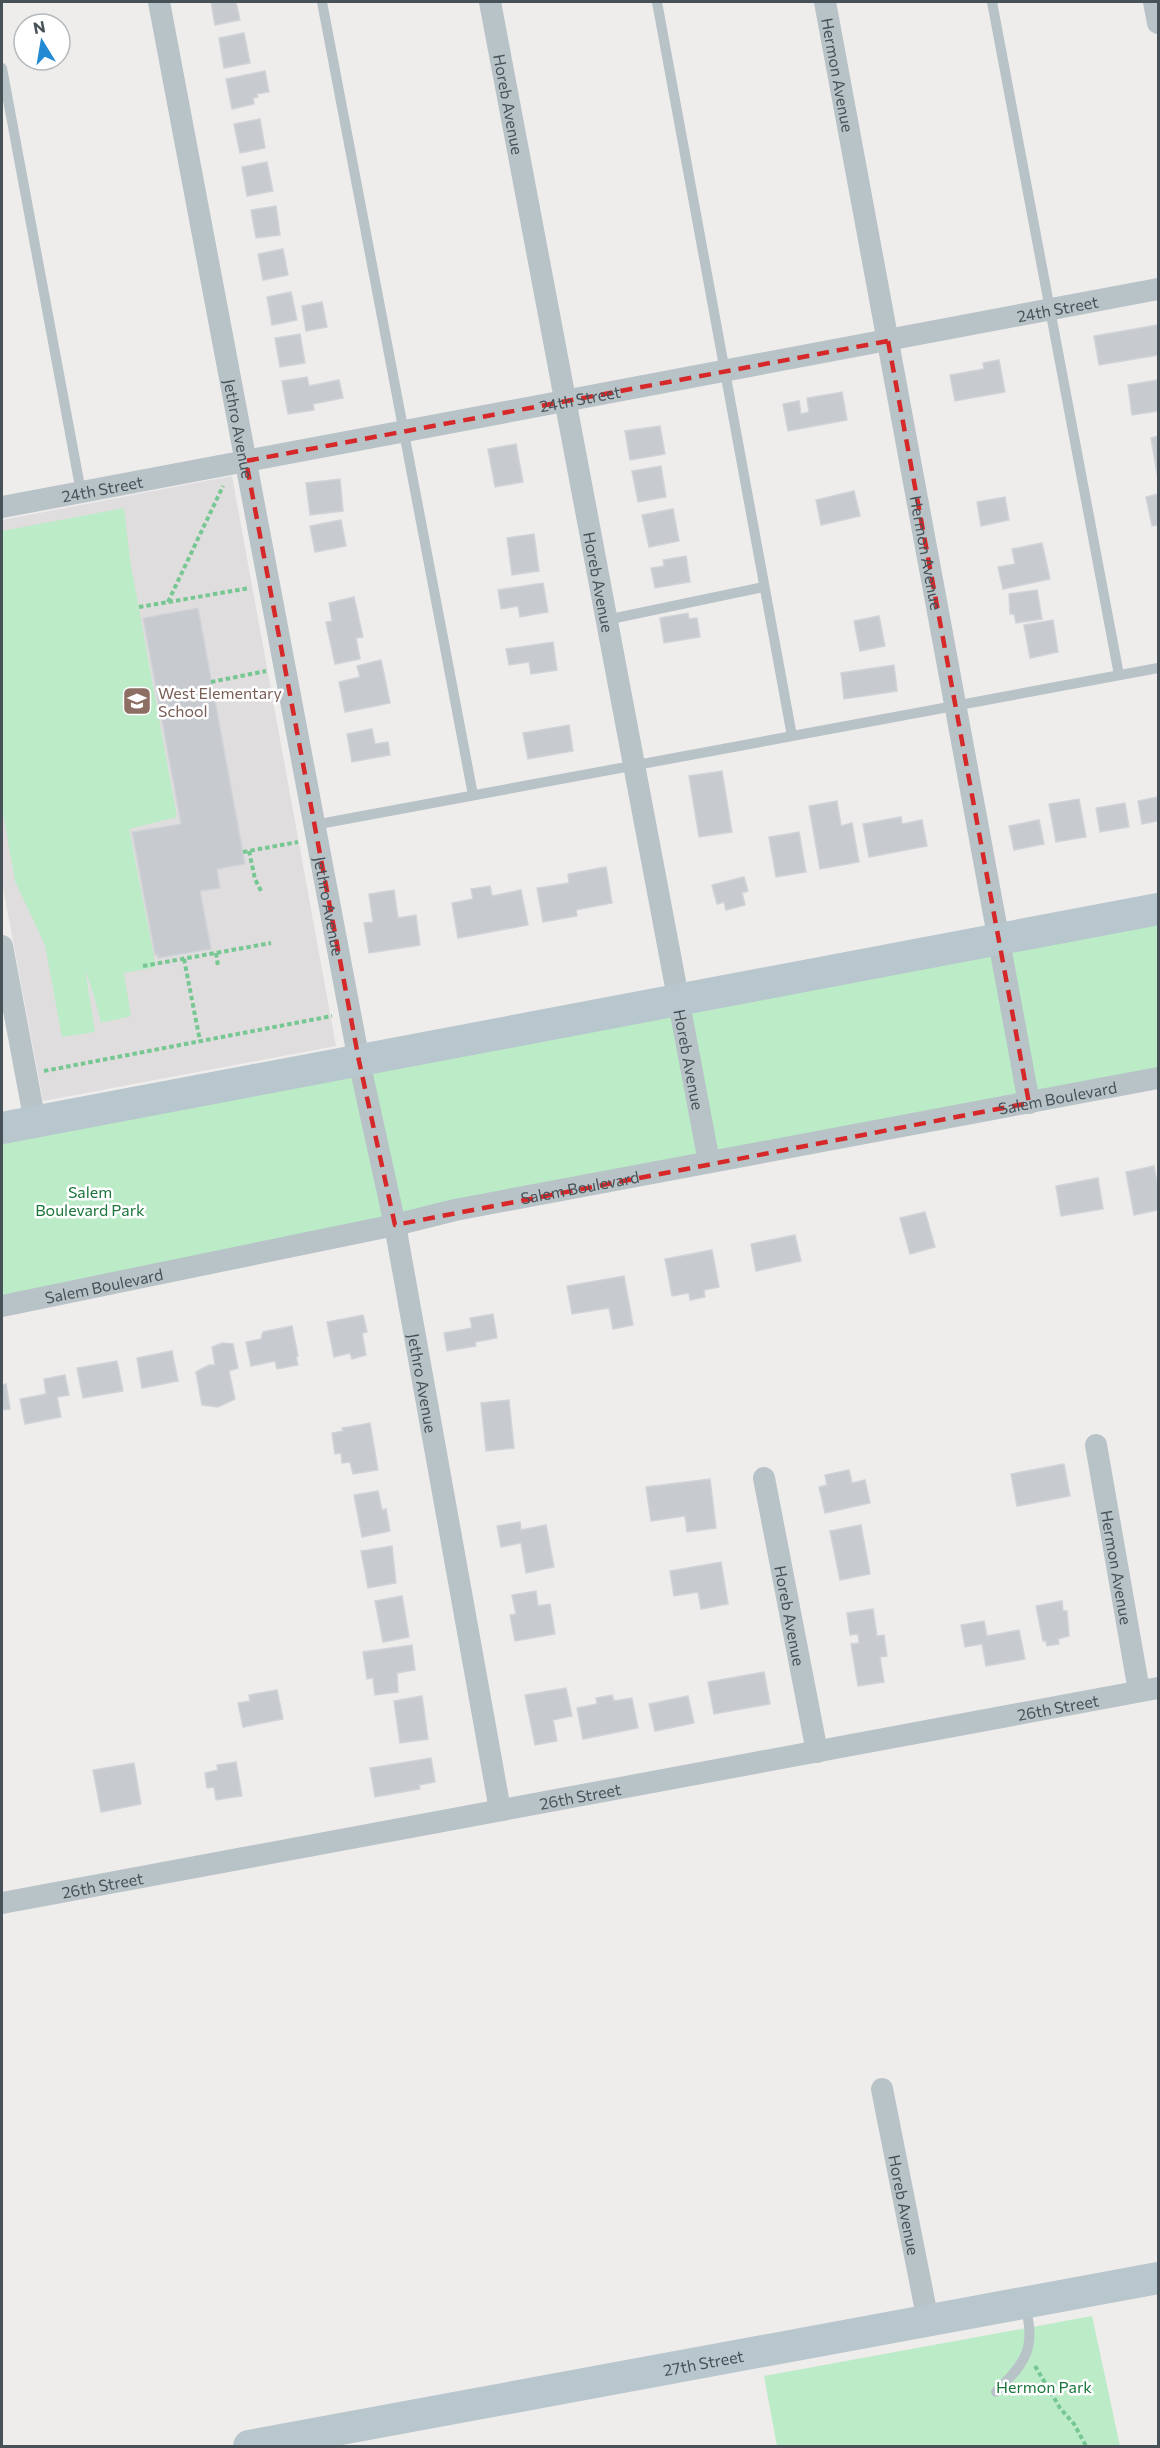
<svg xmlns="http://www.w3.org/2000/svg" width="1160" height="2448" font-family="Commissioner,sans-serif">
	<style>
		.education { fill: #e0ddde }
		.green { fill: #bbebc7 }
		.building { fill: #c7cacf; stroke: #d0d3d7; stroke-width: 1.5 }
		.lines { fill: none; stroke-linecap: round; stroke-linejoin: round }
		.path { stroke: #76c792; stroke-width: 4; stroke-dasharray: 4.5 3; stroke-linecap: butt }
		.lane { stroke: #b8c3c8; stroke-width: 10 }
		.street { stroke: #b8c3c8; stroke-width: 22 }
		.secondary { stroke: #b8c6cd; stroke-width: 32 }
		.marked { fill: none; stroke: #d62828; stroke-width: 4.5; stroke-dasharray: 12 8; stroke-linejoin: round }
		.labels { text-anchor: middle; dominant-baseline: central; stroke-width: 5; stroke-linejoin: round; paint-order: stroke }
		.street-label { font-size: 16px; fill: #465258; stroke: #fff }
		.education-label { font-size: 16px; fill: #785e54; stroke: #fff; text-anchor: start }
		.park-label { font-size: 16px; fill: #1b753a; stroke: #fff }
	</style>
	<rect width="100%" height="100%" fill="#efecec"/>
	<path class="education" d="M232 476 336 1046 43 1101 2 882V520Z"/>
	<g class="green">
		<path d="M124 508 130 560 177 817 129 829 156 967 124 973 131 1016 101 1023C97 1004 91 987 85 969L95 1032 62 1037 45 945 15 881 2 807V531Z"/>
		<path d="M1158 909V1081L2 1306V1129Z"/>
		<path d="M1092 2316 1120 2446H777L764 2376Z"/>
	</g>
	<g class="building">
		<path d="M211 2H236L240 20 215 25Z"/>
		<path d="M244 33 250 63 224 68 219 38Z"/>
		<path d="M265 71 269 92 257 94 258 97 253 98 254 104 232 109 226 79Z"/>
		<path d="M260 119 265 148 240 153 234 124Z"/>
		<path d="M267 162 273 191 247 196 242 167Z"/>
		<path d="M276 206 280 235 256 238 251 210Z"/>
		<path d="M283 249 288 275 263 280 258 254Z"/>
		<path d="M291 292 297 320 272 325 267 297Z"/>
		<path d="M322 302 327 327 306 331 302 306Z"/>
		<path d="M1158 325V355L1099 365 1094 336Z"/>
		<path d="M300 334 305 363 280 367 275 338Z"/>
		<path d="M999 360 1005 392 955 401 950 375 984 369 983 363Z"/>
		<path d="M307 377 309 386 339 380 343 398 313 404 314 410 288 414 282 381Z"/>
		<path d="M1158 380V411L1132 415 1128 385Z"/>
		<path d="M842 392 847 420 788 431 783 404 799 401 801 414 809 412 807 398Z"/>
		<path d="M660 426 665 454 630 460 625 431Z"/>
		<path d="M1158 436V479L1151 438Z"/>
		<path d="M516 444 523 482 495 487 488 449Z"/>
		<path d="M661 466 666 497 638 502 632 471Z"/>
		<path d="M340 479 343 511 310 515 306 483Z"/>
		<path d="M854 491 860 516 821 525 816 500Z"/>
		<path d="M1158 494V525L1152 526 1146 497Z"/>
		<path d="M1005 497 1009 520 981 526 977 502Z"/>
		<path d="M673 509 679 541 649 547 642 515Z"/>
		<path d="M341 520 346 546 315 552 310 526Z"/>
		<path d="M534 534 539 571 512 575 507 538Z"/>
		<path d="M1042 543 1050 579 1003 589 998 567 1015 564 1012 549Z"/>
		<path d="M686 556 690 582 655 588 651 568 664 566 663 560Z"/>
		<path d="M543 583 548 612 520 617 518 606 501 609 498 590Z"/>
		<path d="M1037 590 1042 619 1016 623 1014 614H1010L1009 594Z"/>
		<path d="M354 597 363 637 356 638 360 659 335 664 326 622 332 621 329 603Z"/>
		<path d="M198 608 245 864 217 869 220 888 200 891 211 949 158 958V954L155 955 132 832 181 824 143 618Z"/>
		<path d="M688 613 689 619 697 618 700 637 664 643 660 618Z"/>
		<path d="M879 616 885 646 860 651 854 621Z"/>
		<path d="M1053 620 1058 652 1030 658 1024 625Z"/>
		<path d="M553 642 557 670 531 674 529 662 509 665 506 649Z"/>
		<path d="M381 660 390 703 345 712 339 682 360 677 357 666Z"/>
		<path d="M894 665 897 691 844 699 841 673Z"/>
		<path d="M569 725 573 751 528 759 523 733Z"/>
		<path d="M372 729 375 744 388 742 390 755 352 762 347 734Z"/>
		<path d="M722 771 732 832 699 837 689 776Z"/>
		<path d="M1158 797V821L1142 824 1138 801Z"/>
		<path d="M1079 799 1086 837 1056 842 1049 804Z"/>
		<path d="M837 801 841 826 852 823 859 862 820 869 809 806Z"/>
		<path d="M1125 803 1129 827 1100 832 1096 808Z"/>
		<path d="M901 817 902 824 922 820 927 846 869 857 863 824Z"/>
		<path d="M1039 820 1044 844 1014 850 1009 826Z"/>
		<path d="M799 832 806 872 776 877 769 837Z"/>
		<path d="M606 867 612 903 576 910 577 916 543 922 537 888 569 883 568 874Z"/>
		<path d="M744 877 748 891 742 893 745 905 726 910 724 902 717 904 712 885Z"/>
		<path d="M490 886 492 896 521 890 528 925 458 938 452 903 473 899 471 889Z"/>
		<path d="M394 890 398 918 416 915 420 945 369 953 364 923 373 922 369 894Z"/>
		<path d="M1154 1166 1158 1188V1210L1134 1215 1126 1172Z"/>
		<path d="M1098 1178 1103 1209 1061 1216 1056 1186Z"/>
		<path d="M925 1212 935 1247 910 1254 900 1218Z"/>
		<path d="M795 1235 801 1261 756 1271 751 1244Z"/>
		<path d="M712 1250 719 1287 704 1290 705 1297 690 1300 689 1293 672 1296 665 1259Z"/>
		<path d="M624 1276 633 1325 613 1329 609 1308 572 1314 567 1286Z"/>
		<path d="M493 1314 497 1338 475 1342 476 1346 447 1351 444 1333 472 1328 470 1318Z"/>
		<path d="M363 1315 367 1332 362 1333 366 1355 352 1359 350 1353 334 1357 327 1322Z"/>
		<path d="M292 1326 298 1356 296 1357 298 1365 277 1369 275 1361 251 1366 246 1342 261 1339 263 1332Z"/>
		<path d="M222 1343 233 1344 238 1368 229 1371 235 1399 218 1407 202 1405 196 1372 209 1365H215L212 1347Z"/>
		<path d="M172 1351 178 1381 142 1388 137 1358Z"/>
		<path d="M117 1361 123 1391 83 1398 77 1368Z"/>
		<path d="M65 1375 69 1395 57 1397 61 1417 25 1424 20 1399 46 1394 44 1379Z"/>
		<path d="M6 1384 10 1409 2 1410V1385Z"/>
		<path d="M509 1400 514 1448 486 1451 481 1403Z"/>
		<path d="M370 1423 378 1470 353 1474 350 1462 342 1463 341 1453 335 1454 332 1433 343 1431 342 1428Z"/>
		<path d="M1064 1464 1070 1496 1017 1506 1011 1474Z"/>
		<path d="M849 1470 852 1483 865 1480 870 1503 825 1513 819 1487 827 1485 825 1475Z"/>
		<path d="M710 1479 716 1528 687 1532 685 1516 651 1521 646 1487Z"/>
		<path d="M378 1491 382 1510 386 1509 390 1531 362 1537 354 1495Z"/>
		<path d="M520 1522 521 1530 546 1525 554 1567 526 1573 521 1543 501 1547 497 1526Z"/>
		<path d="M861 1525 870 1574 840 1580 830 1531Z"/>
		<path d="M392 1546 396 1583 368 1588 361 1551Z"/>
		<path d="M721 1562 728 1604 701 1609 698 1592 674 1596 670 1571Z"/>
		<path d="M536 1591 538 1606 550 1604 555 1634 515 1641 510 1615 516 1614 512 1595Z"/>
		<path d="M402 1596 409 1637 383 1642 375 1601Z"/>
		<path d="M1062 1601 1063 1611H1067L1069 1636 1058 1639 1059 1644 1047 1646 1046 1641H1043L1036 1606Z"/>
		<path d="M873 1609 877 1636 884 1635 887 1656 880 1657 884 1682 858 1686 851 1644 859 1643 858 1634 850 1635 847 1613Z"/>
		<path d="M984 1621 987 1636 1019 1630 1025 1659 986 1666 982 1644 965 1647 961 1625Z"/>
		<path d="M412 1645 415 1670 397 1673 398 1692 375 1695 373 1678 367 1679 363 1652Z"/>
		<path d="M764 1672 770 1704 714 1714 708 1682Z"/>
		<path d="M566 1688 572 1716 553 1720 557 1741 535 1745 525 1695Z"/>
		<path d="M277 1690 283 1719 243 1727 238 1703 250 1701 249 1695Z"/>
		<path d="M612 1695 614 1701 632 1698 638 1728 583 1739 577 1708 597 1704 596 1698Z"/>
		<path d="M422 1696 428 1739 400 1743 394 1701Z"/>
		<path d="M688 1696 694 1723 655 1731 649 1704Z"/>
		<path d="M431 1758 435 1782 419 1785 420 1789 375 1797 370 1768Z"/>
		<path d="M236 1762 242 1796 216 1800 214 1787 207 1788 205 1773 218 1770 217 1765Z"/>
		<path d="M134 1763 141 1804 101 1812 93 1770Z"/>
	</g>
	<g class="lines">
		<g class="path">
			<path d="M168 602 223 486"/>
			<path d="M139 607 250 588"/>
			<path d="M211 682 266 671"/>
			<path d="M249 851 255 879 261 891"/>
			<path d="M243 852 298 842"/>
			<path d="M216 953 218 966"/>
			<path d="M184 959 200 1041"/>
			<path d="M143 966 271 943"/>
			<path d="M44 1071 332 1016"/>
			<path d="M1035 2366 1060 2408 1074 2424 1086 2446"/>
		</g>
		<g class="lane">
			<path d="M322 2 473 795"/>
			<path d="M657 2 792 736"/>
			<path d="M992 2 1119 675"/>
			<path d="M2 68 81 492"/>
			<path d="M606 620 764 587"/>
			<path d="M314 825 1158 668"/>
			<path d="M996 2392C1025 2363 1037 2348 1025 2306"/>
		</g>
		<g class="street">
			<path id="s1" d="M159 2 359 1061 395 1225 500 1810"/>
			<path id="s2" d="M490 2 709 1162"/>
			<path id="s3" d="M825 2 1029 1103"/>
			<path d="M1154 2 1158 23"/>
			<path id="s4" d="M2 507 1158 289"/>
			<path d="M2 946 35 1122"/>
			<path id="s5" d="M2 1306 395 1225 455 1210 1158 1078"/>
			<path id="s6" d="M1096 1445 1139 1691"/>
			<path id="s7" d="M764 1478 817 1752"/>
			<path id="s8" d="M2 1903 1158 1688"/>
			<path id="s9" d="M882 2089 928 2321"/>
		</g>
		<g class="secondary">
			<path d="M2 1128 1158 909"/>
			<path id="s10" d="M249 2446 1158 2278"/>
		</g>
	</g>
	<path class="marked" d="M888 341 1029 1103 395 1225 359 1061 246 461Z"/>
	<defs>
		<g id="school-square" transform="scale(1.5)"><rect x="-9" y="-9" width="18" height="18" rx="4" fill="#8d6e63" stroke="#fff"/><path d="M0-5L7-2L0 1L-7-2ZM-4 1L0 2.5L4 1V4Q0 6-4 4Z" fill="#fff"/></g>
	</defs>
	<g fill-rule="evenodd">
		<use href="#school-square" x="137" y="701"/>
	</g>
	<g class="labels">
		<g class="street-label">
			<text stroke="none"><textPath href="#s3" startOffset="74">Hermon Avenue</textPath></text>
			<text stroke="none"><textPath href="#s2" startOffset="104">Horeb Avenue</textPath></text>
			<text stroke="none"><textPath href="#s4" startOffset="1074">24th Street</textPath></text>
			<text stroke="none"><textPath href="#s4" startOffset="588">24th Street</textPath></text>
			<text stroke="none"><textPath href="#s1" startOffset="434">Jethro Avenue</textPath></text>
			<text stroke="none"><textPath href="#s4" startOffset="102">24th Street</textPath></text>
			<text stroke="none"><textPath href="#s3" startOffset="560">Hermon Avenue</textPath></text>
			<text stroke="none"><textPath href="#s2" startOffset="590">Horeb Avenue</textPath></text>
			<text stroke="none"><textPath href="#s1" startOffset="920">Jethro Avenue</textPath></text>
			<text stroke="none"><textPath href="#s2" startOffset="1076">Horeb Avenue</textPath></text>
			<text stroke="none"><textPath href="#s5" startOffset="1076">Salem Boulevard</textPath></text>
			<text stroke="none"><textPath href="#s5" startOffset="590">Salem Boulevard</textPath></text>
			<text stroke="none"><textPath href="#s5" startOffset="104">Salem Boulevard</textPath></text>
			<text stroke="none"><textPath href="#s1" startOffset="1406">Jethro Avenue</textPath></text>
			<text stroke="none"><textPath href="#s6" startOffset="124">Hermon Avenue</textPath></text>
			<text stroke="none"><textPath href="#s7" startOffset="140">Horeb Avenue</textPath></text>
			<text stroke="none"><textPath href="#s8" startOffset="1074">26th Street</textPath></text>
			<text stroke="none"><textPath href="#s8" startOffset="588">26th Street</textPath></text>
			<text stroke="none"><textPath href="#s8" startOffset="102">26th Street</textPath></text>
			<text stroke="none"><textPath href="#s9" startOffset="118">Horeb Avenue</textPath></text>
			<text stroke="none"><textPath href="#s10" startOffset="462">27th Street</textPath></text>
		</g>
		<g class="education-label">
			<text x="158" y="692">West Elementary<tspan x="158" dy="18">School</tspan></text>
		</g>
		<g class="park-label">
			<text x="90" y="1191">Salem<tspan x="90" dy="18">Boulevard Park</tspan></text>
			<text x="1044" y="2386">Hermon Park</text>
		</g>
	</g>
	<rect width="1160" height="2448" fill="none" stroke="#465258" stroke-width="6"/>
	<g transform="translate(42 42) rotate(349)"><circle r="28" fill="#ffffff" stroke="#b5babc" stroke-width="1.5"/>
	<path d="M0-4.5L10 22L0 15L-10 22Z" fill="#228ad2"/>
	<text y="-9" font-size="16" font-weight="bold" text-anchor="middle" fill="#465258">N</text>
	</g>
</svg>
